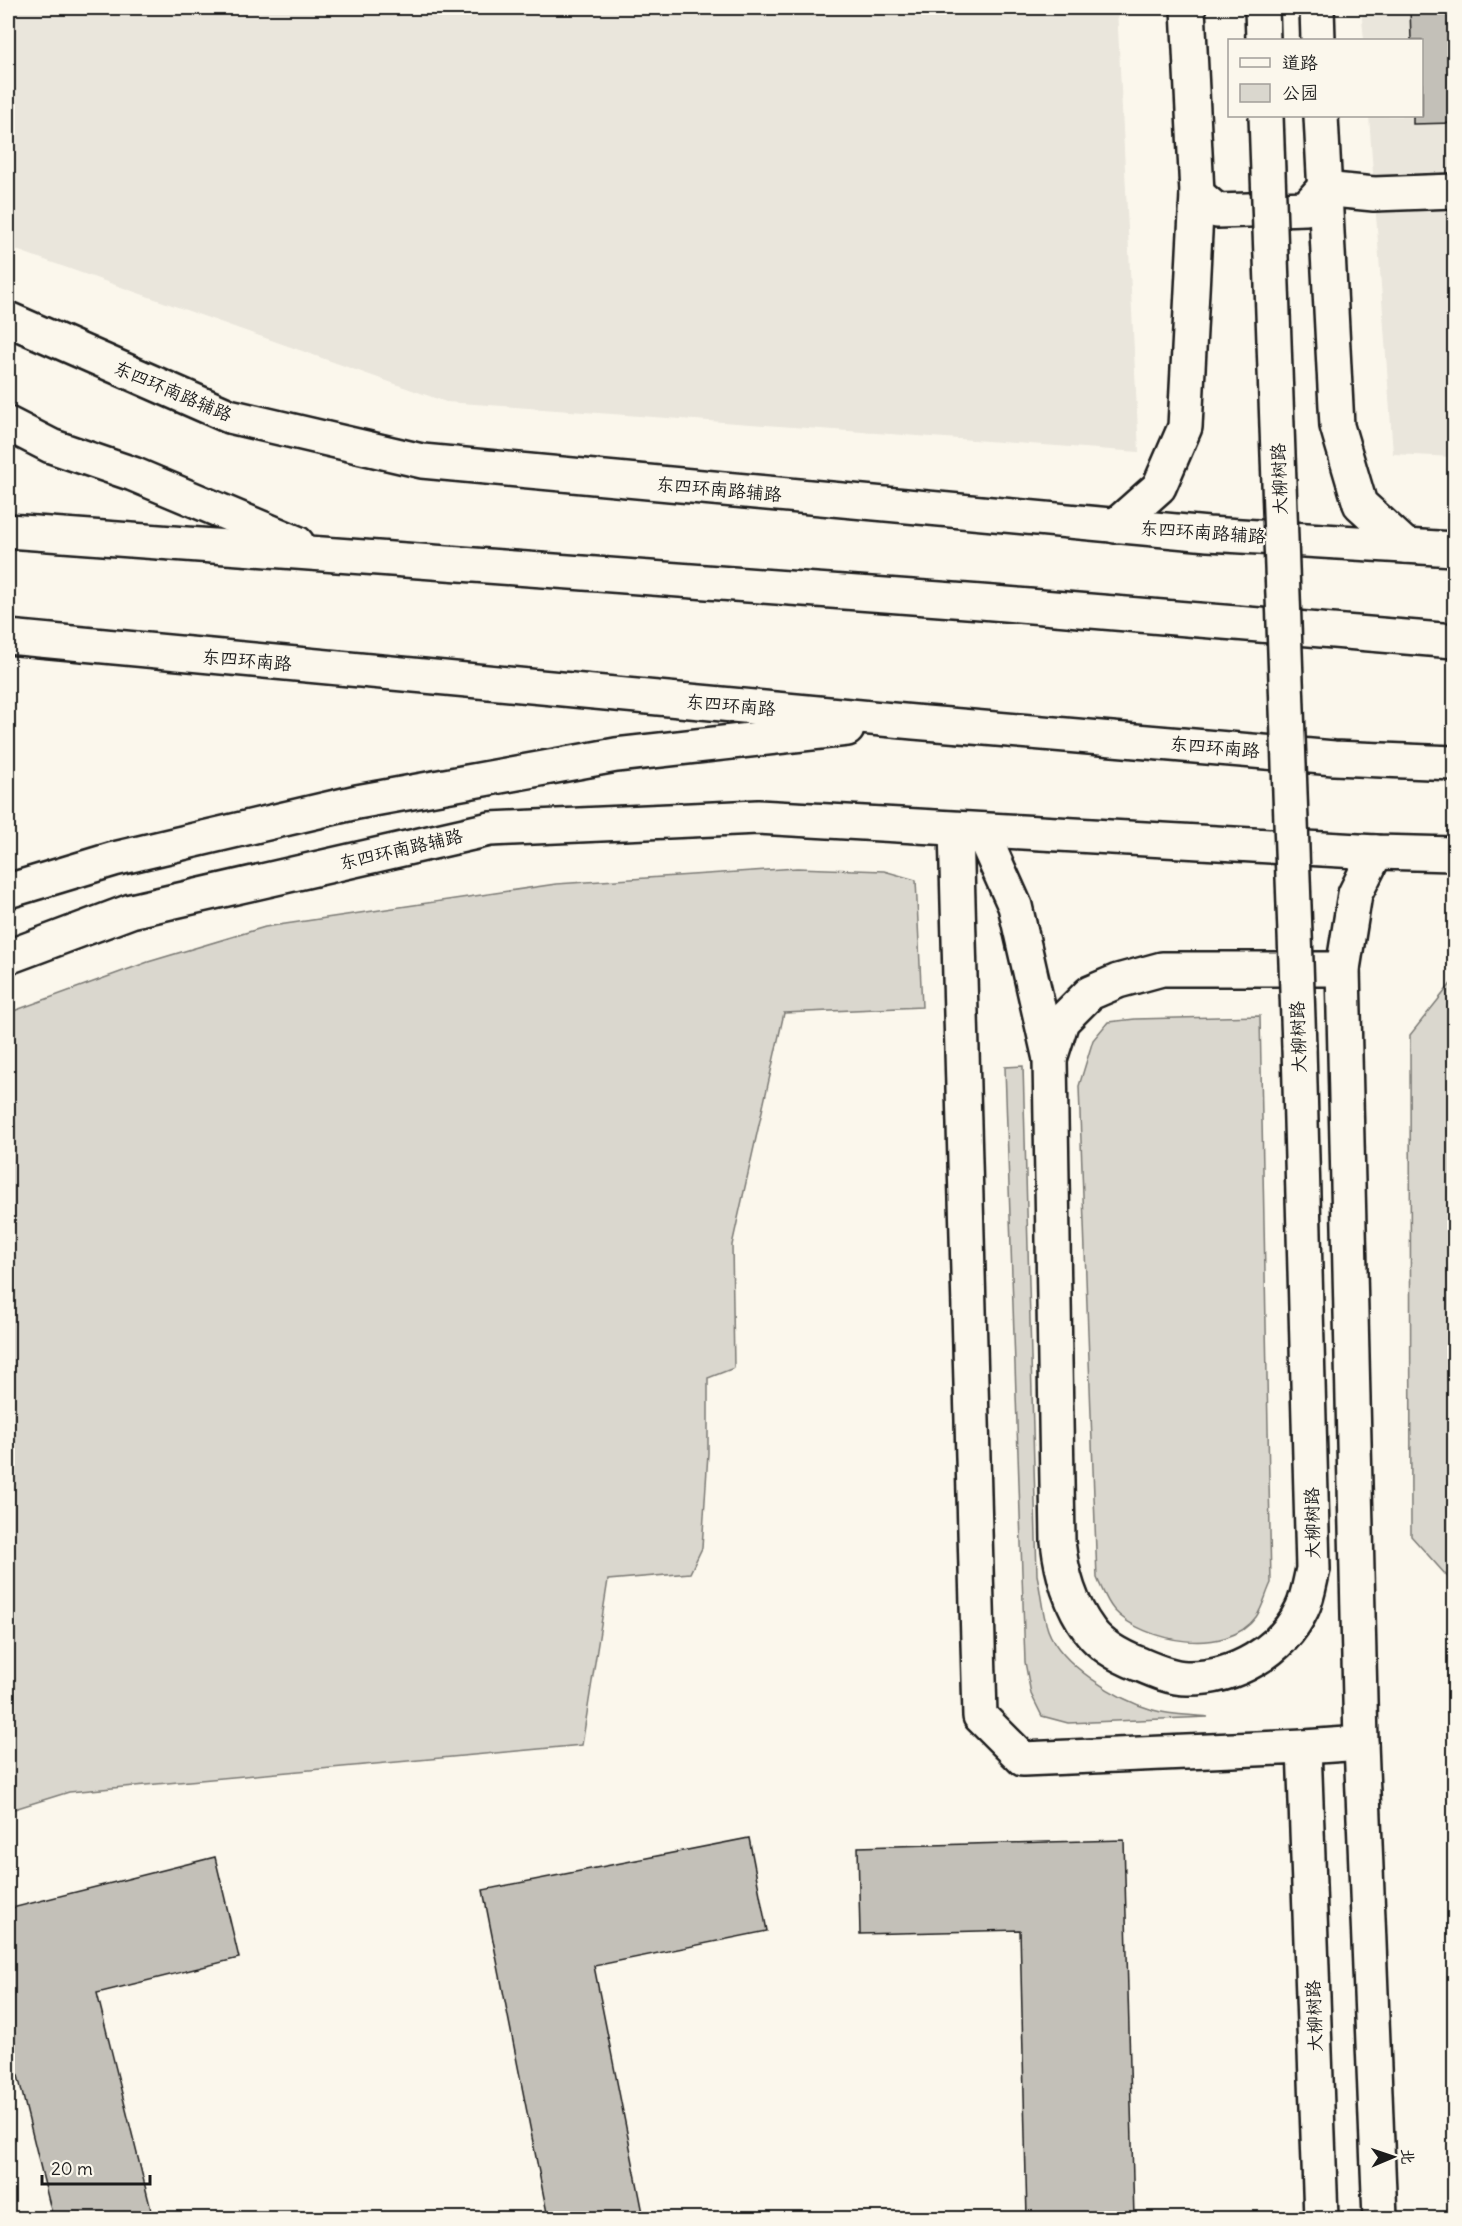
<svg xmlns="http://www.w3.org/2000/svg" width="1462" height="2226" font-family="Delius,'LXGW WenKai TC',sans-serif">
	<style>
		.built { fill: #eae6dc }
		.green { fill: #dad7ce; stroke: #7b7a75; stroke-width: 1.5 }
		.building { fill: #c3c0b8; stroke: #1c1c1c; stroke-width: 1.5 }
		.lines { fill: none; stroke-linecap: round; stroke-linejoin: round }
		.minor-casing { stroke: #1c1c1c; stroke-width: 38 }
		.major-casing { stroke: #1c1c1c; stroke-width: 38 }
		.highway-casing { stroke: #1c1c1c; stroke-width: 38 }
		.minor { stroke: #fbf7ec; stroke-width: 33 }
		.major { stroke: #fbf7ec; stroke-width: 33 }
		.highway { stroke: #fbf7ec; stroke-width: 33 }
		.minor-bridge-casing { stroke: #1c1c1c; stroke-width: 38; stroke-linecap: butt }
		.minor-bridge { stroke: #fbf7ec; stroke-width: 33 }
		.labels { text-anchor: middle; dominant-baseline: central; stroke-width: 4.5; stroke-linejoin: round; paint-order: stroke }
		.street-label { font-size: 18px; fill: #1c1c1c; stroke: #fbf7ec }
	</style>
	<rect width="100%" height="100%" fill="#fbf7ec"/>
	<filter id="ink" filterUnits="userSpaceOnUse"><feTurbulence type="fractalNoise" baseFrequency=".0167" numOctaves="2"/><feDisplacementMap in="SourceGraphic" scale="12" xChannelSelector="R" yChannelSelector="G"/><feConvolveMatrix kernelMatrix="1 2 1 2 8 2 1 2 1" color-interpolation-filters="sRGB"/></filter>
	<g filter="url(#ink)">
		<g class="built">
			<path d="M8 8H1117L1139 452 446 402 8 247Z"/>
			<path d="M1361 8H1454V457L1393 454 1369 116H1422V40H1364Z"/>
		</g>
		<g class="green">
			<path d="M797 868 884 871 916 880 922 1007 784 1013 732 1245 734 1368 708 1378V1453L702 1548 690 1573 608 1580 582 1745 69 1792 8 1811V1013L148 962 265 927 556 884Z"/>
			<path d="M1454 980V1584L1411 1536 1410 1035Z"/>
			<path d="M1260 1016 1271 1583C1266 1593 1263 1607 1256 1617 1227 1657 1144 1643 1114 1610 1107 1602 1102 1589 1097 1578L1079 1086 1093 1040 1108 1022 1135 1019Z"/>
			<path d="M1023 1066 1037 1575C1041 1593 1042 1613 1048 1630 1061 1665 1118 1700 1153 1710 1170 1715 1190 1715 1208 1717L1068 1723 1042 1716 1031 1694 1025 1662 1005 1067Z"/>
		</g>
		<g class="building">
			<path d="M1410 8H1454V123L1413 124V116H1422V40H1411Z"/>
			<path d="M749 1838 767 1931 594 1966 644 2218H548L483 1890Z"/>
			<path d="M1124 1840 1134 2218H1027L1020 1930 860 1934 858 1847Z"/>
			<path d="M215 1857 239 1958 97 1993 153 2218H53L8 2035V1909Z"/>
		</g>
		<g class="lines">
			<g class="minor-casing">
				<g id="minor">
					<path d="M1262 8 1263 40"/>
					<path d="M1317 8 1318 40"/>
					<path d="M1321 116 1337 426 1360 504 1406 546"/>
					<path d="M1323 189 1374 194 1454 191"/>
					<path d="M1197 194 1217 211 1306 208 1323 189"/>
					<path d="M1115 526 1159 487 1185 427 1197 194 1188 8"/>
					<path d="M956 829 980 1716 1023 1759 1304 1747 1321 2218"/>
					<path d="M981 830 1015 906 1050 1059 1058 1542C1062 1575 1070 1604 1090 1631 1102 1647 1121 1657 1139 1664 1153 1670 1171 1678 1187 1678 1234 1679 1282 1651 1302 1609 1308 1597 1310 1581 1313 1569L1299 1047"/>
					<path d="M1376 852 1355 894 1343 969 1361 1743 1380 2218"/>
					<path d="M1050 1059 1062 1021 1090 993 1118 981 1162 969H1343"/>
					<path d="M1304 1747 1361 1743"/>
				</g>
			</g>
			<g class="major-casing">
				<g id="major">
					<path d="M8 319 229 416 422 461 1208 534 1454 549"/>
					<path d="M8 957 131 911 490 829 758 817 1376 852 1454 854"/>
				</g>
			</g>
			<g class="highway-casing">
				<g id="highway">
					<path d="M8 424 51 446 133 474 297 543"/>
					<path d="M8 531 981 602 1454 641"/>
					<path d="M8 637 914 722 1334 758 1454 763"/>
					<path d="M8 891 114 859 357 802 616 755 847 729"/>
				</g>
			</g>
			<use href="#minor" class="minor"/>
			<use href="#major" class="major"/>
			<use href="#highway" class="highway"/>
			<g class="minor-bridge-casing">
				<path id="minor-bridge" d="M1266 116 1299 1047"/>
			</g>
			<use href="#minor-bridge" class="minor-bridge"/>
		</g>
	</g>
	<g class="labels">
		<g class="street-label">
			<text transform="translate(173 391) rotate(23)">东四环南路辅路</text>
			<text transform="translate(1279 479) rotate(-92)">大柳树路</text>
			<text transform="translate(719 489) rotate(5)">东四环南路辅路</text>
			<text transform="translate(1203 532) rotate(4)">东四环南路辅路</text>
			<text transform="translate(247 660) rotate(5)">东四环南路</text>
			<text transform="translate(731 705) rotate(5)">东四环南路</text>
			<text transform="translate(1215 747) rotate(5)">东四环南路</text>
			<text transform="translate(401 849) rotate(-13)">东四环南路辅路</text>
			<text transform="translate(1298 1037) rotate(-92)">大柳树路</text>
			<text transform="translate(1312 1523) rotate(-91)">大柳树路</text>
			<text transform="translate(1314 2016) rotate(-92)">大柳树路</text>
		</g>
	</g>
	<rect width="1462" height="2226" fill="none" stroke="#fbf7ec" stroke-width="30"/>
	<rect x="15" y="15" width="1432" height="2196" fill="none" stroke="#1c1c1c" stroke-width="2" filter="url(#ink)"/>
	<rect x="1228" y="39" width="195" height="78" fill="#fbf7ec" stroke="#a29f99" stroke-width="1.5"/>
	<rect x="1240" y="58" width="30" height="9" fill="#fbf7ec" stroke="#a29f99" stroke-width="1.5"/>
	<text x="1282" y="69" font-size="18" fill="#1c1c1c">道路</text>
	<rect x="1240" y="84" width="30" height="18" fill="#dad7ce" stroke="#a29f99" stroke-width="1.5"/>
	<text x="1282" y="99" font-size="18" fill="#1c1c1c">公园</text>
	<g transform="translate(1393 2157) rotate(88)" stroke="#fbf7ec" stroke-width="4.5" paint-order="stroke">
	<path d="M0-4.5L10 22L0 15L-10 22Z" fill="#1c1c1c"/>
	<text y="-9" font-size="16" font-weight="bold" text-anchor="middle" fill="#1c1c1c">北</text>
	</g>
	<path d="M42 2175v9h108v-9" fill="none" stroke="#1c1c1c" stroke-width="3"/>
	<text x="51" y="2175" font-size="18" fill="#1c1c1c" stroke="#fbf7ec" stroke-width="4.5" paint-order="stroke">20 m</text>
</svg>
